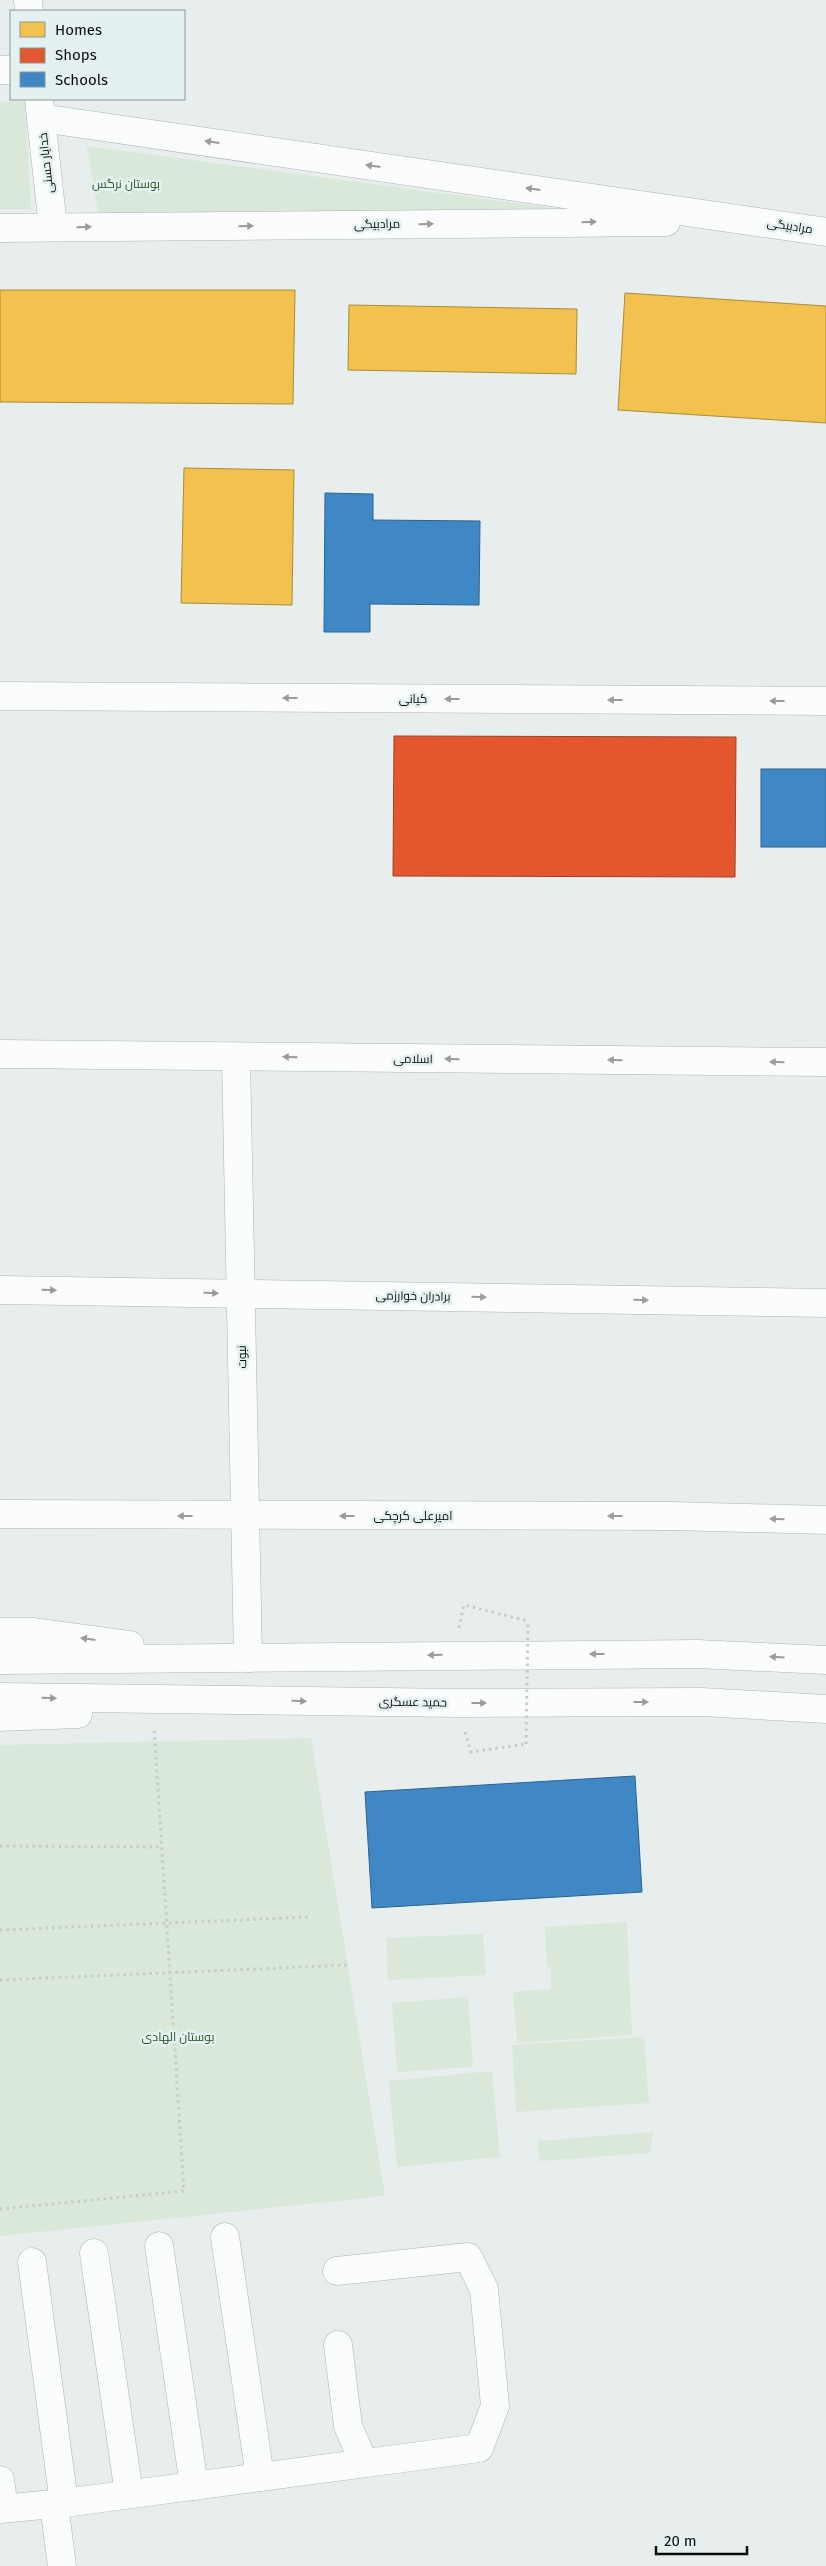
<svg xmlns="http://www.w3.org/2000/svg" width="826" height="2566" font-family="'Fira Sans',Cairo,sans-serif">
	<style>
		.green { fill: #d9e8d9 }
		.homes { fill: #f2c14e; stroke: #ac8b3a }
		.shops { fill: #e4572e; stroke: #a24124 }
		.schools { fill: #3f88c5; stroke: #2e638e }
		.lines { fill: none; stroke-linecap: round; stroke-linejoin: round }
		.minor-casing { stroke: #aeb3b3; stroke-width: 29 }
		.major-casing { stroke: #aeb3b3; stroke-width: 29 }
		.path { stroke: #c8cbcb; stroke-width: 3; stroke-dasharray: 2.5 4; stroke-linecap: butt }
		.minor { stroke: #fbfcfc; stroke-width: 28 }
		.major { stroke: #fbfcfc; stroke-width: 28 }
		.path-bridge { stroke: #c8cbcb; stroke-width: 3; stroke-dasharray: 2.5 4; stroke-linecap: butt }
		.oneway { fill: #9a9c9c }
		.labels { text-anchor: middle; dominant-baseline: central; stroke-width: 5; stroke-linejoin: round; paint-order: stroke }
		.street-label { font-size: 12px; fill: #080d0c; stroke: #e4f1f0 }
		.park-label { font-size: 12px; fill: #2b5323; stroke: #e4f1f0 }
	</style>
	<rect width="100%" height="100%" fill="#e7eeed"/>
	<g class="green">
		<path d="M25 101 31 209H0V102Z"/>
		<path d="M87 146 582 212 99 218Z"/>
		<path d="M311 1738 385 2196 0 2236V1745Z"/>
		<path d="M627 1922 632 2035 517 2043 513 1992 551 1989V1967H547L545 1927Z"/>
		<path d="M483 1934 486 1975 388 1980 386 1938Z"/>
		<path d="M468 1997 473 2067 397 2072 392 2003Z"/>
		<path d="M644 2037 649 2103 516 2112 512 2045Z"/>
		<path d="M492 2071 500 2157 397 2167 389 2081Z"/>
		<path d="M653 2132 650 2153 540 2161 537 2141Z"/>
	</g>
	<g class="homes">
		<path d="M0 290H295L293 404 0 402Z"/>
		<path d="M625 293 826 306V423L618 410Z"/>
		<path d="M349 305 577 309 576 374 348 370Z"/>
		<path d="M184 468 294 470 292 605 181 603Z"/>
	</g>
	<path class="shops" d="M394 736 736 737 735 877 393 876Z"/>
	<g class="schools">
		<path d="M325 493 373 494V520L480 521 479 605 370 604V632H324Z"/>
		<rect x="761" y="769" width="65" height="78"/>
		<path d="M635 1776 642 1892 372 1908 365 1792Z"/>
	</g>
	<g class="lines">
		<g class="minor-casing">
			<g id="minor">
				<path d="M28 0 29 11"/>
				<path d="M0 70H11"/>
				<path d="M39 100 53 227"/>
				<path d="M41 118 826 232"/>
				<path d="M0 228 666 222"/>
				<path d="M0 696 826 701"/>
				<path d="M0 1054 826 1062"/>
				<path d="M236 1057 248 1658"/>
				<path d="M0 1290 826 1303"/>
				<path d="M0 1514 672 1516 826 1520"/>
				<path d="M225 2237 260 2477"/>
				<path d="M159 2246 194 2486"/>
				<path d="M94 2253 129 2494"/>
				<path d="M32 2262 64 2503"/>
				<path d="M338 2345 348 2426 364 2463"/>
				<path d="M0 2480 4 2508"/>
				<path d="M54 2504 62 2566"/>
				<path d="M0 2509 64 2503 479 2448 495 2406 484 2289 468 2257 337 2271"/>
			</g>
		</g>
		<g class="major-casing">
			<g id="major">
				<path d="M0 1632H34L130 1645"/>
				<path d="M0 1660 697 1654 826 1660"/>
				<path d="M0 1697 458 1703 702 1702 826 1709"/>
				<path d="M0 1717 78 1714"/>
			</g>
		</g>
		<g class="path">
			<path d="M459 1628 464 1605 528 1621"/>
			<path d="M465 1732 471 1752 526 1744"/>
			<path d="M0 1846 162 1847"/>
			<path d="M0 1930 309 1917"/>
			<path d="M0 1980 348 1965"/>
			<path d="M0 2209 184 2191 154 1727"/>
		</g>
		<use href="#minor" class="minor"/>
		<use href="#major" class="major"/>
		<path class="path-bridge" d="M526 1744 528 1621"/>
	</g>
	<defs><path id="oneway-solid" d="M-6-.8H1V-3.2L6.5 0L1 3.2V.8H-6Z" transform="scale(1.25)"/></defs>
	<g class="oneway">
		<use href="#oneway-solid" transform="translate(212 142) rotate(-172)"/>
		<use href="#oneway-solid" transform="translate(373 166) rotate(-172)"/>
		<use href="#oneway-solid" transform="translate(533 189) rotate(-172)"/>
		<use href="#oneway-solid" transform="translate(589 222) rotate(-1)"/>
		<use href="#oneway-solid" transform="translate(426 224) rotate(-1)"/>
		<use href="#oneway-solid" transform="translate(246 226) rotate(-1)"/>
		<use href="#oneway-solid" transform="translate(84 227) rotate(-1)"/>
		<use href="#oneway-solid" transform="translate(290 698) rotate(-180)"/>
		<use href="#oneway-solid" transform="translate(452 699) rotate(-180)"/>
		<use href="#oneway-solid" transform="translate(615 700) rotate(-180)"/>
		<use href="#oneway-solid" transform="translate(777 701) rotate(-180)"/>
		<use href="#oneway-solid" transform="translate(290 1057) rotate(-179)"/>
		<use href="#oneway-solid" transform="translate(452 1059) rotate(-179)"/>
		<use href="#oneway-solid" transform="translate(615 1060) rotate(-179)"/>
		<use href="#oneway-solid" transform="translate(777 1062) rotate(-179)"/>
		<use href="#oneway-solid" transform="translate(49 1290) rotate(1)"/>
		<use href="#oneway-solid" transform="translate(211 1293) rotate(1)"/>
		<use href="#oneway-solid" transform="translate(479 1297) rotate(1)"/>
		<use href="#oneway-solid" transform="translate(641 1300) rotate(1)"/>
		<use href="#oneway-solid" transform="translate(185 1516) rotate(-180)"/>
		<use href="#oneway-solid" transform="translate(347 1516) rotate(-180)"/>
		<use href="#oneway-solid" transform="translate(615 1516) rotate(-180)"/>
		<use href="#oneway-solid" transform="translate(777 1519) rotate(-179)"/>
		<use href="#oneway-solid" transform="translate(88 1639) rotate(-172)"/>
		<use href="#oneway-solid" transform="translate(597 1654) rotate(180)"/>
		<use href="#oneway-solid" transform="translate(435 1655) rotate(179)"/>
		<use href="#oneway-solid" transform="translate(777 1657) rotate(-177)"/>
		<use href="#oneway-solid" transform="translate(49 1698) rotate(1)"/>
		<use href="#oneway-solid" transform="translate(299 1701) rotate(1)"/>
		<use href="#oneway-solid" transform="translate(641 1702)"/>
		<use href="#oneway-solid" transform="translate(479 1703)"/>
	</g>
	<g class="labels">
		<g class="street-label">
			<text transform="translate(46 163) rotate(-96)">خدایار حسنی</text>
			<text transform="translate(377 224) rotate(-1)">مرادبیگی</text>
			<text transform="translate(790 226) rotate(9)">مرادبیگی</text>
			<text x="413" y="699">کیانی</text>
			<text transform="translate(413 1059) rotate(1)">اسلامی</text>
			<text transform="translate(413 1296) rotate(1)">برادران خوارزمی</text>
			<text transform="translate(242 1357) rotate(-91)">نبوت</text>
			<text x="413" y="1516">امیرعلی کرچکی</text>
			<text transform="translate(413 1702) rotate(1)">حمید عسگری</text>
		</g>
		<g class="park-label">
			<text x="126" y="184">بوستان نرگس</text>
			<text x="178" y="2037">بوستان الهادی</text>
		</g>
	</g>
	<rect x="10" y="10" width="175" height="90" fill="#e4f1f0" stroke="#8c9695"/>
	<rect x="20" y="22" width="25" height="15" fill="#f2c14e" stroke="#8c9695"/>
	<text x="55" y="35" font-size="15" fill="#080d0c">Homes</text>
	<rect x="20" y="48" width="25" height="15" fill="#e4572e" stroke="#8c9695"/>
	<text x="55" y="60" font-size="15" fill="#080d0c">Shops</text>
	<rect x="20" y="72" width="25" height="15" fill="#3f88c5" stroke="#8c9695"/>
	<text x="55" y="85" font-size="15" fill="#080d0c">Schools</text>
	<path d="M656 2546v8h91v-8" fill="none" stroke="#080d0c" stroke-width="2.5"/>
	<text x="664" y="2546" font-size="15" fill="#080d0c" stroke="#e4f1f0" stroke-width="4" paint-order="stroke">20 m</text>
</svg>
